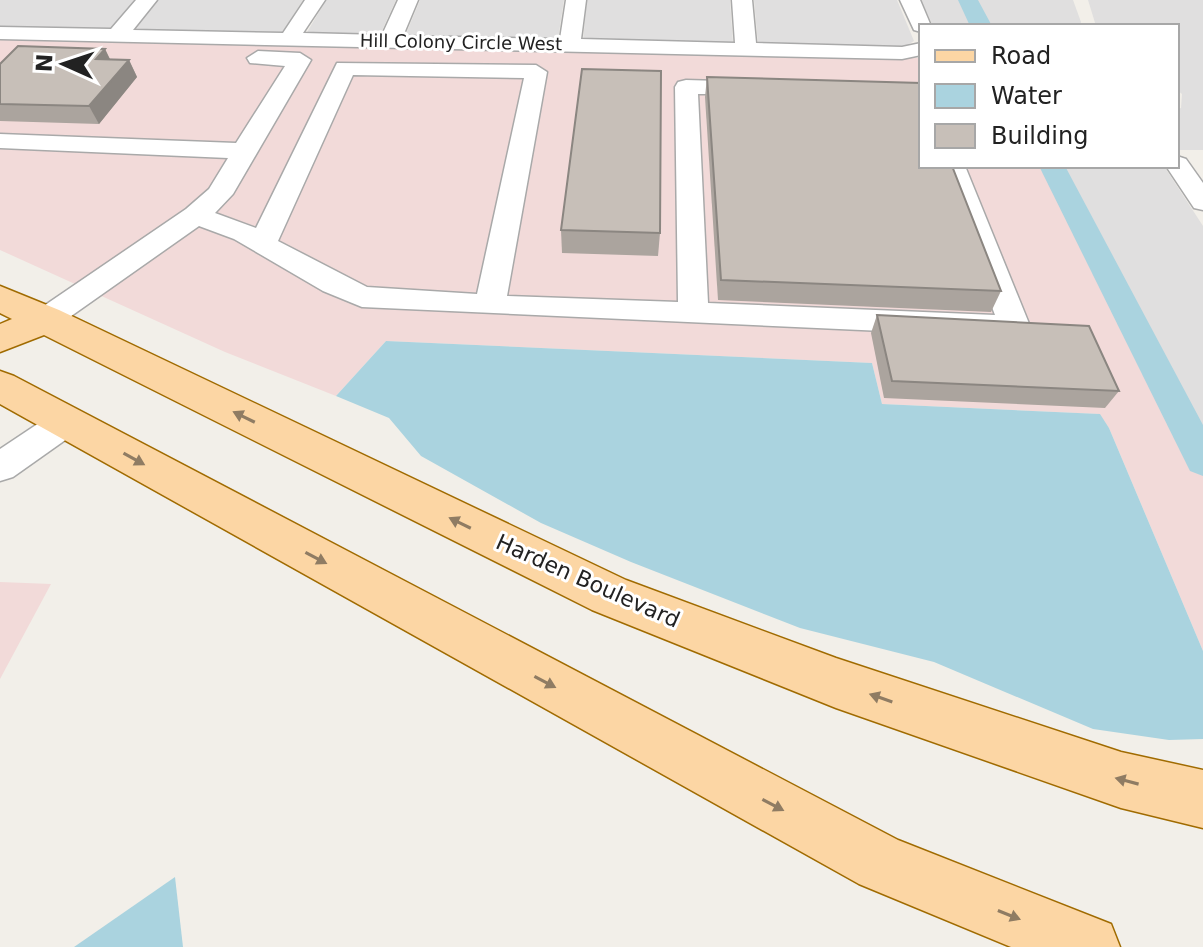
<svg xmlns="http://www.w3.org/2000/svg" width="1203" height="947" font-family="'DejaVu Sans',sans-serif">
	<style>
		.residential { fill: #e0dfdf }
		.commercial { fill: #f2dad9 }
		.water { fill: #aad3df }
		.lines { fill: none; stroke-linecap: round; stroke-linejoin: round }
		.canal { fill: #aad3df; fill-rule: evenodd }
		.minor-casing { stroke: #a9a9a9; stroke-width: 3 }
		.major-casing { stroke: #a06b00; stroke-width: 3 }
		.minor { fill: #fff; fill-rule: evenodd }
		.major { fill: #fcd6a4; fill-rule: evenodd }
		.wall { fill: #aba49e }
		.shaded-wall { fill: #8b8681 }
		.building { fill: #c7bfb8; stroke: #8b8681; stroke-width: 2 }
		.oneway { fill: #8f7c63 }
		.labels { text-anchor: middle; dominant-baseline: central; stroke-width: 6; stroke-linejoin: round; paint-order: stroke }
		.far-street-label { font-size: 18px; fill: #222; stroke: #fff }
		.street-label { font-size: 22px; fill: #222; stroke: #fff }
	</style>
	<rect width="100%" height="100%" fill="#f2efe9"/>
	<g class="residential">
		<path d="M0 0H135L109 30 0 28Z"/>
		<path d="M158 0H303L282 33 133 30Z"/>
		<path d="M326 0H396L380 35 306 34Z"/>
		<path d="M420 0H564L558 39 405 36Z"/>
		<path d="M587 0H730L733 43 583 40Z"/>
		<path d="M754 0H897L914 41 904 47 758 44Z"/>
		<path d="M921 0H1073L1081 22 1080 26H933Z"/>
		<path d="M1088 0H1203V150H1177V109L1181 108 1182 94 1177 90V26H1096Z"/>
		<path d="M1056 166H1164L1203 226V440Z"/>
	</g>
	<g class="commercial">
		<path d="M0 38 921 58V166H1056L1203 440V651L1109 428 1099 414 882 404 872 363 386 341 336 396 225 352 0 250Z"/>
		<path d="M0 582 51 584 0 679Z"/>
	</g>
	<g class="water">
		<path d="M386 341 872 363 882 404 1100 414 1109 428 1203 651V739L1169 740 1093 729 934 662 800 628 631 562 541 523 421 456 389 418 336 396Z"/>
		<path d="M175 877 183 947H74Z"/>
	</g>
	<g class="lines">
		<g class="canal">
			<path d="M958 0H978L992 26H970Z"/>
			<path d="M1039 166H1065L1203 425V476L1190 471Z"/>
		</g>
		<g class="minor-casing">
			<g id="minor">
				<path d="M136 0H157L133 30 283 33 305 0H325L303 33 382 35 398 0H418L403 36 560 39 566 0H586L581 39 735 43 732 0H752L756 43 902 47 921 43V55L902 59 0 39V27L111 29Z"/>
				<path d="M900 0H920L931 26H921V32L914 30Z"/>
				<path d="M258 51 300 53 311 60 233 194 215 213 256 228 337 63 536 65 547 72 507 296 678 302 675 87 678 82 686 80 755 82 763 84 766 89 763 94H698L708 303 995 315 939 166H965L1030 326 1026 334 1015 337 362 307 323 291 234 239 199 226 57 326 46 329 35 326 31 319 35 312 186 209 209 189 228 158 0 148V134L236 143 285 66 250 63 247 58ZM353 75 524 78 477 294 367 287 278 241Z"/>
				<path d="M1177 156 1186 159 1203 183V210L1194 208 1166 166H1177Z"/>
				<path d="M66 409 78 413 83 422 78 431 13 477 0 481V449L54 413Z"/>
			</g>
		</g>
		<g class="major-casing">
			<g id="major">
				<path d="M0 286 59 310 626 580 836 658 1121 752 1203 770V828L1121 808 836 708 592 610 44 335 0 352V324L12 319 0 313Z"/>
				<path d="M0 371 14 376 898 840 1111 924 1120 947H1011L859 884 0 404Z"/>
			</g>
		</g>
		<use href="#minor" class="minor"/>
		<use href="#major" class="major"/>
	</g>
	<g class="wall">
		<path d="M105 49 110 59 129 60 137 77 99 124 0 121V64Z"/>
		<path d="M707 77 921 166 1001 291 991 312 718 300 705 97Z"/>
		<path d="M561 230 660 233 658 256 562 253Z"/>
		<path d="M877 315 1119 391 1105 408 884 398 871 333Z"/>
	</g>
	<g class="shaded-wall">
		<path d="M105 49 113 66 96 59Z"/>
		<path d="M129 60 137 77 99 124 89 106Z"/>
	</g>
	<g class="building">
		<path d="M18 46 105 49 96 59 129 60 89 106 0 104V64Z"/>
		<path d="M582 69 661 71 660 233 561 230Z"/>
		<path d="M707 77 921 83V166H952L1001 291 721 280Z"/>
		<path d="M877 315 1089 326 1119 391 892 381Z"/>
	</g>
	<defs><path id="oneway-solid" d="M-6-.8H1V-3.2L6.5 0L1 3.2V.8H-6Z" transform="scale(2)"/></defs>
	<g class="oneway">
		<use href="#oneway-solid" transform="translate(244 417) rotate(-154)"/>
		<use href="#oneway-solid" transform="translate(134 459) rotate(29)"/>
		<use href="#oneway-solid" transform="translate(460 523) rotate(-154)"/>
		<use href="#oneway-solid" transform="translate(316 558) rotate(28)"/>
		<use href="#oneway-solid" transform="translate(545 682) rotate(28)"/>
		<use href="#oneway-solid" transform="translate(881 698) rotate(-161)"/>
		<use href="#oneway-solid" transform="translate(1127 781) rotate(-165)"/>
		<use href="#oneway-solid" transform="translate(773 805) rotate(28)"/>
		<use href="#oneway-solid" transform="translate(1009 915) rotate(22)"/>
	</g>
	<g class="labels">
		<g class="far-street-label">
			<text transform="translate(461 42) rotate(1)">Hill Colony Circle West</text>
		</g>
		<g class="street-label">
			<text transform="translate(588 581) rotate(24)">Harden Boulevard</text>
		</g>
	</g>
	<rect x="919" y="24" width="260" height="144" fill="#ffffff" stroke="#a7a7a7" stroke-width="2"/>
	<rect x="935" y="50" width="40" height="12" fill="#fcd6a4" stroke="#a7a7a7" stroke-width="2"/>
	<text x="991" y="64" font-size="24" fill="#222222">Road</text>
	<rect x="935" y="84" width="40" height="24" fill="#aad3df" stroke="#a7a7a7" stroke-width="2"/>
	<text x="991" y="104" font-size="24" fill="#222222">Water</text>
	<rect x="935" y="124" width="40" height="24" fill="#c7bfb8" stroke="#a7a7a7" stroke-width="2"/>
	<text x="991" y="144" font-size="24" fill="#222222">Building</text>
	<g transform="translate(64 64) rotate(273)" stroke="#ffffff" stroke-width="6" paint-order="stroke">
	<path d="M0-6L14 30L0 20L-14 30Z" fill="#222222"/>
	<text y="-12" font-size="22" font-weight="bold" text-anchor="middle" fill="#222222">N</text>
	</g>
</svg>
